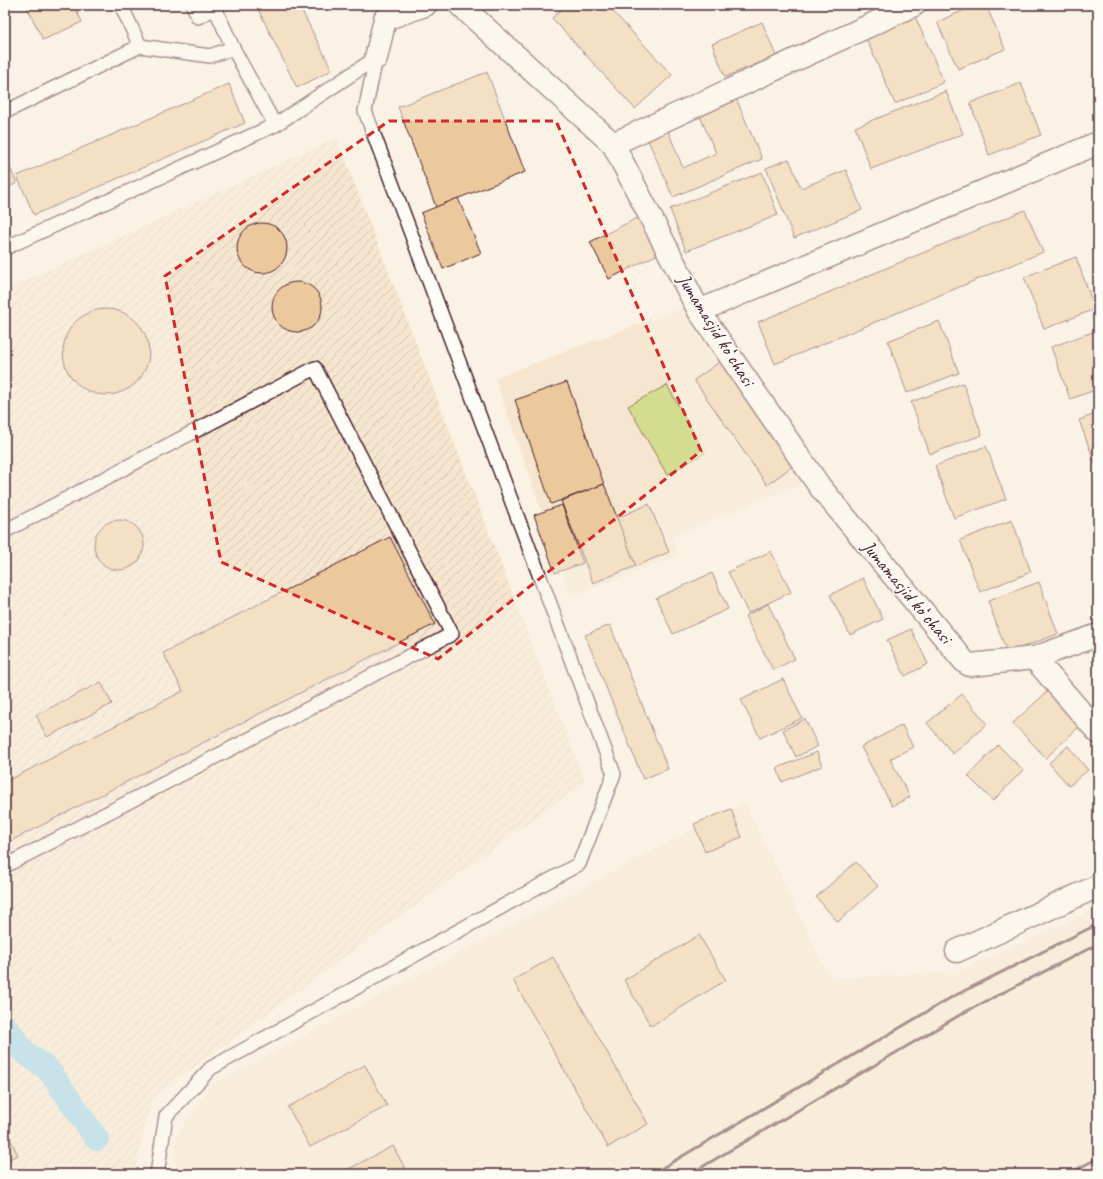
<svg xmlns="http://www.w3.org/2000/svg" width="1103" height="1179" font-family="Caveat,sans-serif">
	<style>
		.built { fill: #f6e6cf }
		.industrial { fill: url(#industrial-furrows) }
		.grass { fill: #d2dd8f; stroke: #8e7e5d }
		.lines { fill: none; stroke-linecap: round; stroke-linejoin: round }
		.canal { stroke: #89ceea; stroke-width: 24 }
		.building { fill: #ecc99d; stroke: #4a1f2b }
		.lane-casing { stroke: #4a1f2b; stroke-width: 16 }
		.street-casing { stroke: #4a1f2b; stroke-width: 25 }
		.lane { stroke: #fdfcf7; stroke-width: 13 }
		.street { stroke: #fdfcf7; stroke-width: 22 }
		.rail { stroke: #4a1f2b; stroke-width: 3 }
		.marked { fill: none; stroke: #d62828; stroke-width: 3; stroke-dasharray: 8 5; stroke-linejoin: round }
		.labels { text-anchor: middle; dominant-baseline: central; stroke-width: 3.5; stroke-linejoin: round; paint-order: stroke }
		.street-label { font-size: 19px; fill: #4a1f2b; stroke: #fdfcf7 }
	</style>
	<defs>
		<pattern id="industrial-furrows" width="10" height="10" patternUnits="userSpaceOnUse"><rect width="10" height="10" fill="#f6e6cf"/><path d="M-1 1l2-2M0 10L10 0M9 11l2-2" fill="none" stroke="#d4c5b2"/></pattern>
	</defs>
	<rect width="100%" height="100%" fill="#faf2e5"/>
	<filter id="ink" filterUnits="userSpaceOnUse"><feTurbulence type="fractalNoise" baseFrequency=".025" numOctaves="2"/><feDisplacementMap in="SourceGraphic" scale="8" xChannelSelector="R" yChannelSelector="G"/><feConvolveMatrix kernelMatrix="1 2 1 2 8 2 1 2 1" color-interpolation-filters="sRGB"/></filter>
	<g filter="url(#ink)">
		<g class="built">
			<path d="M687 306 803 483 672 536 678 556 571 596 495 378Z"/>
			<path d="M744 802 830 978 957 972 1098 908V1174H175L176 1137 210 1086Z"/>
		</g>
		<path class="industrial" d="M337 138 585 782 152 1098 134 1174H5V290Z"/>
		<path class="grass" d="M667 385 705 453 667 475 628 406Z"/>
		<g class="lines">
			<path class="canal" d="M5 1026 25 1053 48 1069 97 1139"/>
		</g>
		<g class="building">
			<path d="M26 5H74L82 22 43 40Z"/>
			<path d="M256 5H299L332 70 297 88Z"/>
			<path d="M566 5H607L672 75 635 109 552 18Z"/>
			<path d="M976 5H986L1005 49 958 69 937 22Z"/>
			<path d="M914 14 944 82 895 104 865 36Z"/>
			<path d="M762 22 776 56 725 77 712 44Z"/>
			<path d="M487 72 525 172 436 207 398 107Z"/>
			<path d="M1021 83 1041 135 989 155 970 103Z"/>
			<path d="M229 84 245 123 34 215 17 176Z"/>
			<path d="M946 91 963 134 871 169 855 127Z"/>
			<path d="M735 96 762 159 673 197 648 140 668 131 683 168 716 153 698 112Z"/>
			<path d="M5 157 17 183 5 189Z"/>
			<path d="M789 159 801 188 846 170 862 210 794 238 766 168Z"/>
			<path d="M762 172 778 215 686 251 670 209Z"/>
			<path d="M458 198 481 253 443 269 421 213Z"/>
			<path d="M1025 210 1043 252 775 364 758 322Z"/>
			<path d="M639 217 658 254 609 279 590 242Z"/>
			<circle cx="262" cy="248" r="25"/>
			<path d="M1076 257 1095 309 1044 329 1024 277Z"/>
			<circle cx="297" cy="307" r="25"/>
			<circle cx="106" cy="352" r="43"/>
			<path d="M939 321 959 373 907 393 888 341Z"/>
			<path d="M1098 330V389L1070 399 1051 347Z"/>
			<path d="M721 361 794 465 767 485 694 380Z"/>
			<path d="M567 382 604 484 551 504 515 400Z"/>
			<path d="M963 383 982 435 930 454 911 402Z"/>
			<path d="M1098 413V472L1079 420Z"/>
			<path d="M986 446 1006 499 954 518 935 466Z"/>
			<path d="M604 484 636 566 593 583 561 501Z"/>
			<path d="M649 504 669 552 636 566 617 518Z"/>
			<path d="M562 505 583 563 555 573 534 515Z"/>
			<path d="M1012 520 1031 572 980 592 960 540Z"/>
			<circle cx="119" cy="545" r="25"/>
			<path d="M390 537 435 624 5 844V782L183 691 163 653Z"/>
			<path d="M771 551 791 592 748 613 728 572Z"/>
			<path d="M712 573 728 609 673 634 656 598Z"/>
			<path d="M863 578 883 619 850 635 830 595Z"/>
			<path d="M1039 582 1058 634 1007 653 988 601Z"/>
			<path d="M768 604 795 659 773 670 745 616Z"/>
			<path d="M610 625 668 769 643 779 585 635Z"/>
			<path d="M911 629 928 664 905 676 887 640Z"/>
			<path d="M783 679 802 718 760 738 741 700Z"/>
			<path d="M101 682 112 704 47 737 36 715Z"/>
			<path d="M1050 689 1082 724 1046 758 1013 723Z"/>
			<path d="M962 694 987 724 953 754 927 723Z"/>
			<path d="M805 719 818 746 796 757 783 730Z"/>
			<path d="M902 725 913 747 890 759 910 797 892 806 861 747Z"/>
			<path d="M998 745 1023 770 993 801 968 776Z"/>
			<path d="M1068 746 1088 770 1069 786 1049 763Z"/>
			<path d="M817 752 822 766 782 782 777 768Z"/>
			<path d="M731 809 742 837 705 852 694 824Z"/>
			<path d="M856 862 878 886 838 922 816 897Z"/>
			<path d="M699 935 726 980 651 1026 624 980Z"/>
			<path d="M553 957 648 1124 608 1147 513 980Z"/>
			<path d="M365 1065 387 1106 310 1147 288 1107Z"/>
			<path d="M5 1128 18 1155 5 1161Z"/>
			<path d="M393 1146 408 1174H339Z"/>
		</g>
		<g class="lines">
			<g class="lane-casing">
				<g id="lane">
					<path d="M121 5 140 46"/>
					<path d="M233 48 275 125"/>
					<path d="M5 112 140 46 210 56 233 48 215 8 198 17 193 5"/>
					<path d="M5 248 275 125 376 58"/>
					<path d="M5 531 315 368 452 634 5 866"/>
					<path d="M157 1174 166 1116 211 1068 579 864 614 774 365 111 376 58"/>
				</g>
			</g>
			<g class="street-casing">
				<g id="street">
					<path d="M460 5 613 144 699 311 820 487 964 661 969 665H971L1034 658 1098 635"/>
					<path d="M385 19 425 5"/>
					<path d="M376 58 385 19"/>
					<path d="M613 144 914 5"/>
					<path d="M699 311 1098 143"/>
					<path d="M1034 658 1098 732"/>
					<path d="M957 951 1098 886"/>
				</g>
			</g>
			<use href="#lane" class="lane"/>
			<use href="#street" class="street"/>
			<g class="rail">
				<path d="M652 1174 952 997 1098 924"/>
				<path d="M690 1174 965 1012 1098 944"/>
				<path d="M1068 1174 1098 1158"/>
				<path d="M1093 1174 1098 1172"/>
			</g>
		</g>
	</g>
	<path d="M0 0H1103V1179H0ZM389 121H556L701 451 438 659 221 562 165 276Z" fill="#faf2e5" fill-opacity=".55" fill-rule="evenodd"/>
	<path class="marked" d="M389 121H556L701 451 438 659 221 562 165 276Z"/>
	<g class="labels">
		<g class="street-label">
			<text transform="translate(716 330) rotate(58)">Jumamasjid koʻchasi</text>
			<text transform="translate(907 592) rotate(50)">Jumamasjid koʻchasi</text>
		</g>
	</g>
	<rect width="1103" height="1179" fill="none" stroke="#fdfcf7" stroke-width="20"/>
	<rect x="10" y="10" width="1083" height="1159" fill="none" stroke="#4a1f2b" stroke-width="1.5" filter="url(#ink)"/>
</svg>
